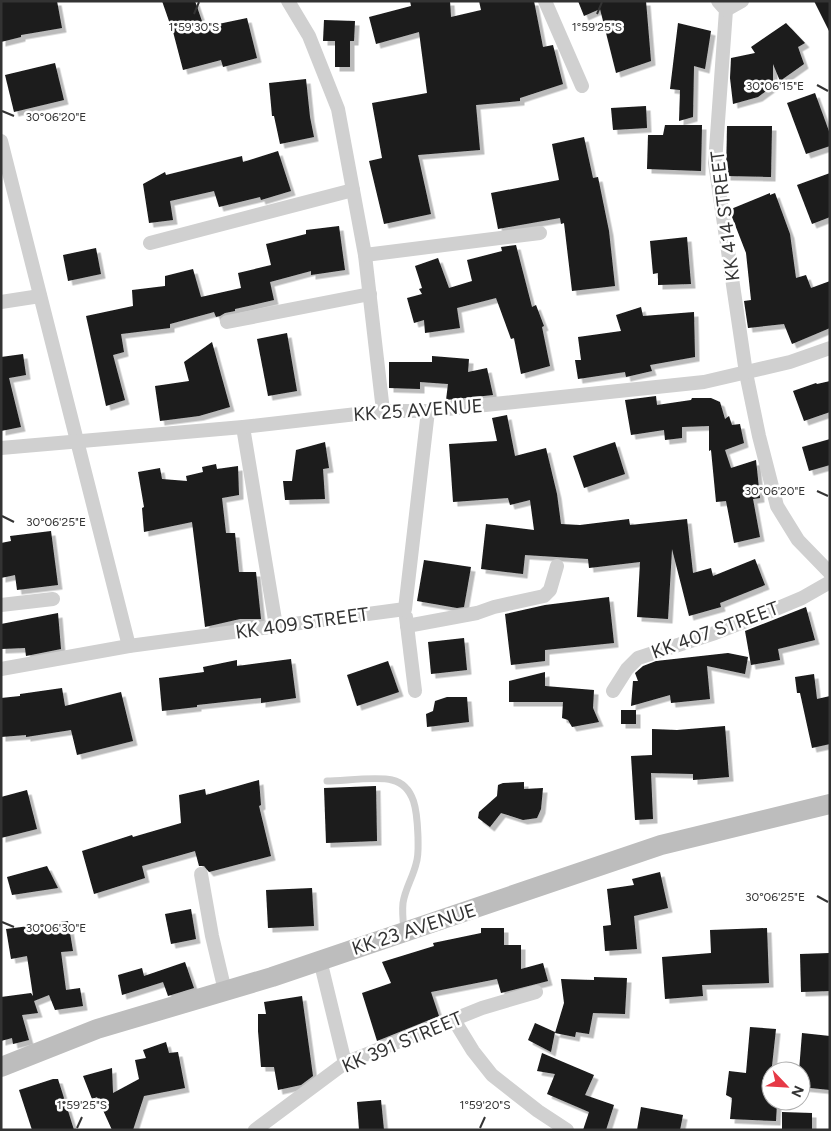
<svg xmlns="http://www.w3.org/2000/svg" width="831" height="1131" font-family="Figtree,sans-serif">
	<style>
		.building { fill: #1a1a1a; filter: url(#shadow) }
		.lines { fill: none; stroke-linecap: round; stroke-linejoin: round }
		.service { stroke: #d0d0d0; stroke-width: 7 }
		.minor { stroke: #d0d0d0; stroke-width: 14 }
		.secondary { stroke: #bdbdbd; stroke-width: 20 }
		.ticks { fill: none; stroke: #333; stroke-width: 2 }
		.labels { text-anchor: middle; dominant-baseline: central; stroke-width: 5; stroke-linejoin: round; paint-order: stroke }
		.street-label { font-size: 19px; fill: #333; stroke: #fff }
		.ticks-label { font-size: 12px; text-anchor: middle; fill: #333; stroke: #fff; stroke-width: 5; stroke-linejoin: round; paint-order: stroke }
	</style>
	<defs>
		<filter id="shadow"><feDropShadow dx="4.5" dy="4.5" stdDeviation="0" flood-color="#0004"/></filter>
	</defs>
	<rect width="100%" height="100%" fill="#fff"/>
	<g class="building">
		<path d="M1 1H57L62 28 21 35V37L1 42Z"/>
		<path d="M162 1H195L204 27 247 18 257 58 223 67 221 60 183 70 171 24H170Z"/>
		<path d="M410 1H450L451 17 481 10 479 1H534L543 47 553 45 563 84 520 98V101L476 105 480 150 418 155 431 214 384 224 369 161 382 158 372 103 427 93 419 32 376 44 369 17 411 6Z"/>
		<path d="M578 1H646L651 61 616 73 600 9 584 16Z"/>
		<path d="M814 1H830V33Z"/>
		<path d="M324 20 355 21 354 41H350V67H335V41H323Z"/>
		<path d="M678 23 711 31 705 69 694 66 693 117 679 121 680 90 670 89Z"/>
		<path d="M786 23 805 43 798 47 804 64 780 81 773 64V86L758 97 733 104 730 78 731 58 755 53 751 47Z"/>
		<path d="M55 63 64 100 14 112 5 75Z"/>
		<path d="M306 79 310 117 314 137 280 144 274 116H272L269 83Z"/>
		<path d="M815 93 830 134V146L806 154 787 103Z"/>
		<path d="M646 106 647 128 613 130 611 108Z"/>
		<path d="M665 125H702L701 171 647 169 648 135H663Z"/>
		<path d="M727 126H772L771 177 726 176Z"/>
		<path d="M584 137 593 178 598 177 609 231 615 286 572 291 564 223 561 224 560 218 498 229 491 193 559 180 552 144Z"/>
		<path d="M278 151 291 191 261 200 260 197 219 207 214 191 170 201 173 220 149 223 143 184 165 172 166 175 242 156 243 162Z"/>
		<path d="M830 173V217L812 224 797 185Z"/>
		<path d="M770 193V195L775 193 790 234 796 278 806 275 811 288 830 281V328L792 344 784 324 748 328 744 301 751 300 746 253 732 217 731 209Z"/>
		<path d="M339 226 345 270 311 275V271L270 282 274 300 235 309V311L225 313 220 316 216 317 214 312 170 324V328L121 334 124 352 113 355 125 400 106 406 86 316 133 306 132 290 165 286V276L193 269 201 297 241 288 238 273 271 265 266 244 306 234V230Z"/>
		<path d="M687 237 691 284 658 285V273L653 274 650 241Z"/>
		<path d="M516 245 532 307 536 305 544 326 542 327 550 366 521 374 514 338 511 339 496 298 457 308 460 328 425 333 424 320 414 323 407 298 422 294 419 289 422 288 415 266 438 258 449 288 472 281 467 260 502 251 501 247Z"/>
		<path d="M96 248 101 274 68 281 63 255Z"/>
		<path d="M641 307 643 316 694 312 695 357 650 365 652 371 626 377 625 372 578 379 575 360H581L578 337 621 331 616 315Z"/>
		<path d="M287 333 297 391 268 396 257 339Z"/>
		<path d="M212 342 230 407 199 416 160 421 155 386 189 381 184 362Z"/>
		<path d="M23 354 26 375 9 378 21 427 1 431V357Z"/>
		<path d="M432 356 469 359 468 372 487 368 493 395 446 400 448 384 420 382V389L389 388V362H432Z"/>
		<path d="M830 381V412L804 421 793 391 816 383 817 384Z"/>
		<path d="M656 396 657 405 691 400 692 398H711L720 402 725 419 729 416 732 425 740 424 744 443 725 450 731 468 756 460 760 498 753 499 760 537 734 543 726 501 716 502 711 450 709 451V426L682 427V438L665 440 664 430 631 435 625 400Z"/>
		<path d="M507 415 515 456 546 448 557 494 561 524 580 525 629 519 630 525 687 519 693 573 711 568 713 576 755 559 765 585 720 603 721 607 689 616 672 549 668 619 637 617 640 562 589 568 588 559 525 555 523 574 481 569 486 524 534 530 530 500 510 505 508 498 453 502 449 444 497 441 492 418Z"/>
		<path d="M830 439V465L809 471 802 447Z"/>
		<path d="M325 442 329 468 323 469 325 499 285 500 283 481H292L296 450Z"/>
		<path d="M615 442 625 474 584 488 573 456Z"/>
		<path d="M216 464 217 469 238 466 239 495 222 498 226 533H235L239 572H256L261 619H240L205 627 192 522 144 532 142 508 144 507 138 472 160 468 162 479 187 481 186 476 203 472 202 467Z"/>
		<path d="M51 531 58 585 17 590 15 575 1 578V543L11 541 10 536Z"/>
		<path d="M424 560 471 567 464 607 457 608 417 601Z"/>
		<path d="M609 597 614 643 545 650V661L511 665 505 614 545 605Z"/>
		<path d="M806 607 815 640 778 649 780 660 751 665 745 631Z"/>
		<path d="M58 613 61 649 26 656 25 648 1 649V624Z"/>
		<path d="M464 638 467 670 431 674 428 642Z"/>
		<path d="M728 653 748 657 745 674 707 666 710 699 671 703 670 695 631 706 633 681H638L635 673 643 666 656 661Z"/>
		<path d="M291 659 296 698 261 703V698L197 705V707L162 711 159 678 204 672 203 667 237 660V666Z"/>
		<path d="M388 661 399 692 357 706 347 675Z"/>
		<path d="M545 672V686L594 690 593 708 599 722 572 727 568 720 562 718 563 702H509V681Z"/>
		<path d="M814 674 817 699 830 696V744L812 748 800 693H797L795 677Z"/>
		<path d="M62 688 65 706 121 692 133 741 77 755 71 730 26 737V735L1 737V698L20 696V694Z"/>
		<path d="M447 697H467L469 722 427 727 426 714 433 711 435 701Z"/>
		<rect x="621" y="710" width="15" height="14"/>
		<path d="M725 726 729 777 693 780V774L651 773 653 819 635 820 631 756 652 755V729L677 730Z"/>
		<path d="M259 780 261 805 259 806 271 856 209 872 204 866H199L195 851 142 866 145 878 94 894 82 851 132 835 133 837 181 823 179 795 205 789 206 795Z"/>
		<path d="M524 782V789L543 788 541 809 537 818 523 820 501 813 490 827 478 818 479 812 497 796 498 785 503 783Z"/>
		<path d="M376 786 377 841 326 843 324 788Z"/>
		<path d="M27 790 37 829 1 838V797Z"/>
		<path d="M47 866 58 888 12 895 7 877Z"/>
		<path d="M660 872 668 908 634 916 637 949 605 951 603 926 611 925 607 889 634 885 632 879Z"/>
		<path d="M312 888 314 926 268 928 266 890Z"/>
		<path d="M191 909 196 939 171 944 165 914Z"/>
		<path d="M68 921 73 951 61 952 66 990 80 988 83 1006 55 1010 49 995 34 1001 38 1013 22 1015 29 1040 13 1044 12 1038 1 1041V997L31 993 33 996 27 956 11 959 6 929Z"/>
		<path d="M481 928H504V945H521V969L543 963 548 981 501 993 497 979 431 992 439 1016 377 1041 362 993 391 983 382 962 434 946 433 943 481 933Z"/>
		<path d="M767 928 769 983 702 985 703 996 665 999 662 957 711 953 710 930Z"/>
		<path d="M830 953V991L801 992 800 954Z"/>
		<path d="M185 962 194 988 168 996 163 982 122 995 118 975 142 968 144 976Z"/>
		<path d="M594 977 627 978 625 1014 593 1013 589 1034 576 1032 575 1037 555 1033 564 1003 561 979 594 980Z"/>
		<path d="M302 996 313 1076 301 1085 278 1090 274 1067H261L258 1031V1014H266L264 1002Z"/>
		<path d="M535 1023 555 1032 551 1052 528 1040Z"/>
		<path d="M750 1027 776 1029 769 1093 771 1101H775L777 1103 776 1121 730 1119 732 1098 726 1095 729 1071 746 1073Z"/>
		<path d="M802 1033 830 1036V1090L801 1087V1071H799Z"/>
		<path d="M166 1042 169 1053 178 1052 185 1088 144 1096 133 1130H112L97 1097 92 1099 83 1076 112 1068 113 1093 139 1079 135 1060 146 1058 143 1050Z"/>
		<path d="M542 1053 594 1075 585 1095 614 1105 606 1130H583L589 1112 547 1094 555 1074 537 1071Z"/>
		<path d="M53 1079H58L74 1130H32L19 1090Z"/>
		<path d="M381 1100 384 1130H359L357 1102Z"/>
		<path d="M641 1107 683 1115 680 1130H637Z"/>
		<path d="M782 1112 812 1113V1130H782Z"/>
	</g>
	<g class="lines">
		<path class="service" d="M327 781C343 781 377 776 392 780 417 786 417 816 418 837 418 846 419 855 416 864 413 877 405 889 403 903 402 912 403 921 404 930"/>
		<g class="minor">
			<path d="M288 1 309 36 338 109 365 255 383 411"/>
			<path d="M545 1 582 86"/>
			<path d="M718 1 726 10 715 163 746 373 759 436 777 506 798 540 830 573"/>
			<path d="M726 10 742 1"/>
			<path d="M1 141 129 646"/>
			<path d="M150 243 353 190"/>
			<path d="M365 255 540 233"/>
			<path d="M1 302 40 296"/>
			<path d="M227 322 370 294"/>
			<path d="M243 427 276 626"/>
			<path d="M1 448 243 427 383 411H428L704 382 790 362 830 348"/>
			<path d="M1 605 53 599"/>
			<path d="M406 617 415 691"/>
			<path d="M407 626 477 613 494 607 544 596 550 590 557 566"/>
			<path d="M1 669 129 646 405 609 428 411"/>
			<path d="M613 691 627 669 638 658 715 633 759 616 802 598 830 582"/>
			<path d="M201 874 212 936 225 991"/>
			<path d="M320 960 345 1063"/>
			<path d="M454 1020 473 1051 492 1075 538 1111 567 1130"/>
			<path d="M255 1130 345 1063 482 1008 536 992"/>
		</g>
		<path class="secondary" d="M1 1067 97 1029 272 977 661 845 830 804"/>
	</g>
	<path class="ticks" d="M194 14 199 2M597 14 602 2M817 85 828 91M2 111 14 116M817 491 828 496M2 516 14 522M817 896 828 902M2 922 14 927M77 1128 82 1117M480 1128 485 1117"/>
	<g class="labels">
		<g class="street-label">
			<text transform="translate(725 216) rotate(-97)">KK 414 STREET</text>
			<text transform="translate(418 410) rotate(-4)">KK 25 AVENUE</text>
			<text transform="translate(302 623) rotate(-8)">KK 409 STREET</text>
			<text transform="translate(715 630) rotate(-20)">KK 407 STREET</text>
			<text transform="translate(414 929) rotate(-18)">KK 23 AVENUE</text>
			<text transform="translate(402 1042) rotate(-23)">KK 391 STREET</text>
		</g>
	</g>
	<g class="ticks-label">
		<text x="194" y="31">1°59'30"S</text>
		<text x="597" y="31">1°59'25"S</text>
		<text x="775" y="90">30°06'15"E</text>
		<text x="56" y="121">30°06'20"E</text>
		<text x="775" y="495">30°06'20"E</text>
		<text x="56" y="526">30°06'25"E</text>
		<text x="775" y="901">30°06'25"E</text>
		<text x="56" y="932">30°06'30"E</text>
		<text x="82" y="1109">1°59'25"S</text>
		<text x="485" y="1109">1°59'20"S</text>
	</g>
	<rect width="831" height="1131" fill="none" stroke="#333333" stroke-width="5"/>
	<g transform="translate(786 1086) rotate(115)"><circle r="24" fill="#ffffff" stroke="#adadad"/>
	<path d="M0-4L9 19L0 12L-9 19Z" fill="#e63946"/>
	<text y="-8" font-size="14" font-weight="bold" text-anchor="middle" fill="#333333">N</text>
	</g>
</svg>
